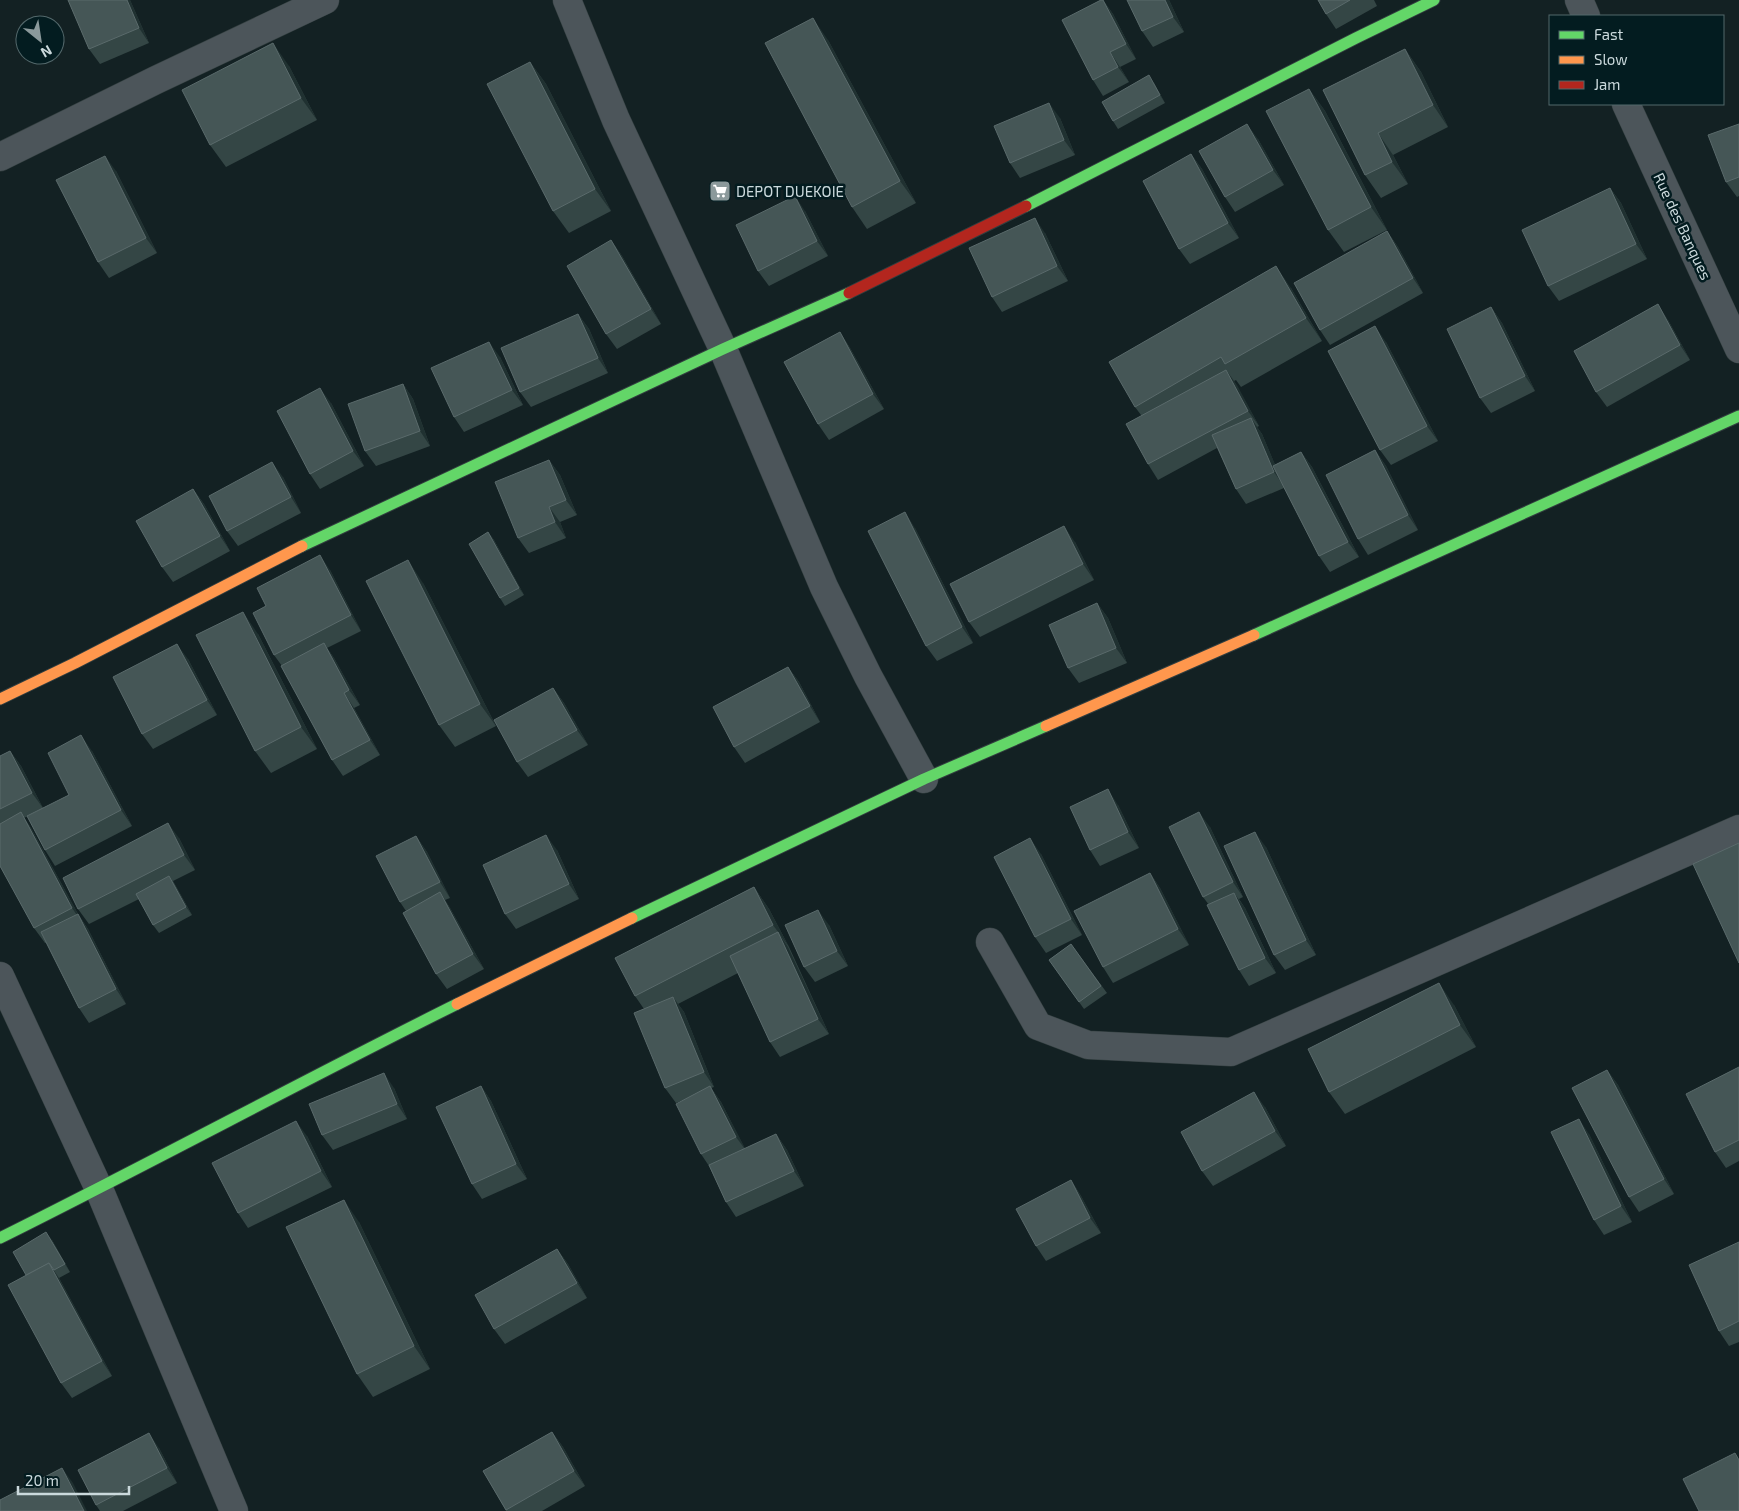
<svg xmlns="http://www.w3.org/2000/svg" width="1739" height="1511" font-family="'Exo 2',sans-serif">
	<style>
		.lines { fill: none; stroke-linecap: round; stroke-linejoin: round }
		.street-casing { stroke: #323e3f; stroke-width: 29 }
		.fast-casing { stroke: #323e3f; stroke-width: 13 }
		.slow-casing { stroke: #323e3f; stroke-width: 13 }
		.jam-casing { stroke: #323e3f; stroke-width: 13 }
		.street { stroke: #4c555a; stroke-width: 28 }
		.fast { stroke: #63d668; stroke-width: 11 }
		.slow { stroke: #ff974d; stroke-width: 11 }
		.jam { stroke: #b3261e; stroke-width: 11 }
		.wall { fill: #344645 }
		.shaded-wall { fill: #203131 }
		.building { fill: #455656; stroke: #5a6a6b }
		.labels { text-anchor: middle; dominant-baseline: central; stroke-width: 5; stroke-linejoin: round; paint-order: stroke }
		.poi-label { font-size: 15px; fill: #cbd9dc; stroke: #031c20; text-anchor: start }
		.street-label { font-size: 15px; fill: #cbd9dc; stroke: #031c20 }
	</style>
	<rect width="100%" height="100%" fill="#132123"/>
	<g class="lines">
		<g class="street-casing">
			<g id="street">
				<path d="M567 0 616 120 723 349 824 587 868 676 924 779"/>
				<path d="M1579 0 1586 16"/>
				<path d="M1626 104 1739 349"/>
				<path d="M0 157 156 80 325 0"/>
				<path d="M990 942 1038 1026 1088 1045 1231 1052 1739 829"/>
				<path d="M0 976 99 1189 234 1511"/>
			</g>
		</g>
		<g class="fast-casing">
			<g id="fast">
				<path d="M1026 206 1356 38 1434 0"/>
				<path d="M302 546 723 349 849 293"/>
				<path d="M1254 635 1739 416"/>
				<path d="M632 918 924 779 1046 726"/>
				<path d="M0 1238C153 1162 304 1080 457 1004"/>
			</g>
		</g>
		<g class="slow-casing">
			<g id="slow">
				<path d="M0 699 75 663 302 546"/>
				<path d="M1046 726 1254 635"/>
				<path d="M457 1004 632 918"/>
			</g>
		</g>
		<g class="jam-casing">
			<path id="jam" d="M849 293 1026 206"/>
		</g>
		<use href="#street" class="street"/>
		<use href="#fast" class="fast"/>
		<use href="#slow" class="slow"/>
		<use href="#jam" class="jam"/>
	</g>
	<g class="wall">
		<path d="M68 0H130L149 43 100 64 89 49Z"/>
		<path d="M1103 0 1113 14 1136 59 1120 67 1129 82 1103 96 1093 80Z"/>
		<path d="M1127 0H1169L1184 32 1153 47 1142 31Z"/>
		<path d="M1318 0H1374L1377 6 1336 29 1326 14Z"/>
		<path d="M828 40 916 203 867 229 852 207Z"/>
		<path d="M1405 49 1421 72 1448 127 1393 155 1408 184 1381 198 1365 175 1323 90Z"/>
		<path d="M530 62 546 84 611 211 569 233 553 211Z"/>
		<path d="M289 66 317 120 226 167 210 145Z"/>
		<path d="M1154 83 1165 103 1118 129 1113 121Z"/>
		<path d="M1309 89 1325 111 1387 230 1344 252 1328 230Z"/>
		<path d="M1060 118 1075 155 1020 178 1010 163Z"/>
		<path d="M1739 124V196L1737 197 1726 182Z"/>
		<path d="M1258 139 1284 185 1235 212 1225 197Z"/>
		<path d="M1191 154 1202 169 1239 238 1190 264 1179 249Z"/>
		<path d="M116 171 157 253 109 278 98 262Z"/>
		<path d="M1610 188 1621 203 1647 259 1559 301 1548 286Z"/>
		<path d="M805 211 828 256 769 286 758 271Z"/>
		<path d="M1387 231 1398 247 1423 293 1330 345 1320 330Z"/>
		<path d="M1045 233 1068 281 1002 312 992 297Z"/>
		<path d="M611 240 622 256 661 324 617 349 606 334Z"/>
		<path d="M1291 288 1322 341 1241 387 1236 380 1234 381 1259 426 1257 427 1262 434 1275 465 1301 452 1312 467 1359 557 1330 572 1319 556 1284 488 1246 504 1236 489 1217 448 1158 480 1148 464 1141 415 1135 407Z"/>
		<path d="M1491 307 1502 323 1535 391 1491 413 1480 398Z"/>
		<path d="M578 314 589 329 608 373 531 407 520 392Z"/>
		<path d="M1668 320 1690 360 1607 407 1596 392Z"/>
		<path d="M840 332 850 348 884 409 829 440 818 424Z"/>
		<path d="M1386 342 1438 441 1391 465 1380 450Z"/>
		<path d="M500 357 523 405 464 432 454 417Z"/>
		<path d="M403 384 413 399 430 446 376 466 365 451Z"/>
		<path d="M331 403 364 466 320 489 310 474Z"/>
		<path d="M1375 450 1386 466 1418 530 1368 555 1358 539Z"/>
		<path d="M549 460 560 475 577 515 560 522 566 538 529 553 518 538Z"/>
		<path d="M283 477 301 513 238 546 227 531Z"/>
		<path d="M193 489 204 504 230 551 173 582 162 567Z"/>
		<path d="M915 528 973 643 937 661 926 646Z"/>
		<path d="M488 532 494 540 524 595 505 606 500 598Z"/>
		<path d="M1075 542 1094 580 980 637 969 622Z"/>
		<path d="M330 570 361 631 327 648 334 658 360 705 354 708 380 755 343 776 332 760 282 666 274 655Z"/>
		<path d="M423 583 496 726 455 747 439 725Z"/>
		<path d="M1097 603 1108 618 1127 663 1079 683 1068 668Z"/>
		<path d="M258 634 317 749 271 773 255 751Z"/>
		<path d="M188 659 217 715 153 749 142 734Z"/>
		<path d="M788 667 799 682 820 722 745 763 734 747Z"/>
		<path d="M553 688 564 703 588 745 528 777 517 762Z"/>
		<path d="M10 751 21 766 43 808 24 818 31 828 78 914 88 929 126 1004 89 1023 79 1008 46 943H45L34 928 0 866V756Z"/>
		<path d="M92 751 132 826 55 866 45 850 69 795Z"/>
		<path d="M1118 805 1139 848 1100 866 1090 850Z"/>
		<path d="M1210 827 1243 897 1239 899 1245 908 1276 973 1249 986 1239 970 1209 905 1203 897Z"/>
		<path d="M416 836 427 852 450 898 445 900 450 908 484 969 447 989 436 974 406 911 400 902Z"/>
		<path d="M179 838 195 870 173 881 192 915 159 933 153 925 139 899 89 924 78 909Z"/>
		<path d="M1266 847 1316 955 1285 970 1274 955Z"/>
		<path d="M557 850 579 899 516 929 505 914Z"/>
		<path d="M1041 854 1082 935 1046 953 1035 937Z"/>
		<path d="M1150 873 1160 888 1189 945 1113 983 1103 967Z"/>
		<path d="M754 887 769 909 789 947 829 1034 780 1057 770 1042 738 973 678 1004 684 1012 714 1087 711 1088 721 1102 745 1149 776 1134 787 1150 804 1186 736 1217 726 1202 709 1166 701 1154 689 1098 676 1103 665 1088 644 1009 635 996Z"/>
		<path d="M829 925 848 966 815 982 804 967Z"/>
		<path d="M1071 944 1107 993 1084 1009 1049 960Z"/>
		<path d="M1454 1005 1476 1047 1345 1114 1329 1092Z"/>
		<path d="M1739 1067V1161L1726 1168 1715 1152Z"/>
		<path d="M1607 1070 1618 1085 1674 1194 1639 1212 1629 1197Z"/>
		<path d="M481 1086 491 1101 527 1179 482 1199 472 1184Z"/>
		<path d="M394 1088 407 1119 333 1150 322 1135Z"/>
		<path d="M1265 1107 1286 1146 1213 1186 1202 1171Z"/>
		<path d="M1589 1134 1632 1222 1604 1235 1594 1220Z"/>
		<path d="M307 1136 332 1187 248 1228 238 1213Z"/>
		<path d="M1071 1180 1081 1196 1101 1233 1046 1261 1036 1246Z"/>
		<path d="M359 1222 430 1369 373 1397 357 1374Z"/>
		<path d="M52 1240 70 1272 59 1278 112 1376 72 1398 61 1383 26 1275Z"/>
		<path d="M1739 1242V1342L1729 1346 1719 1331Z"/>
		<path d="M557 1249 568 1264 587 1298 505 1344 494 1329Z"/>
		<path d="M552 1432 563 1447 585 1486 542 1511H506L483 1471Z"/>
		<path d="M159 1448 177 1483 123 1511H100L96 1505Z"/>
	</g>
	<g class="shaded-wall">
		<path d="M127 0H130L149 43 139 28Z"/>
		<path d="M1103 0 1113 14 1136 59 1126 44Z"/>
		<path d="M1165 0H1169L1184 32 1173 17Z"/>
		<path d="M813 18 828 40 916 203 900 181Z"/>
		<path d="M273 43 289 66 317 120 301 98Z"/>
		<path d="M1405 49 1421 72 1448 127 1433 105Z"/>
		<path d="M1110 52 1120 67 1129 82 1118 67Z"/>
		<path d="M530 62 546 84 611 211 595 189Z"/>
		<path d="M1149 75 1154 83 1165 103 1160 95Z"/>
		<path d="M1309 89 1325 111 1387 230 1371 207Z"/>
		<path d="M1049 103 1060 118 1075 155 1064 140Z"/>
		<path d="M1247 124 1258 139 1284 185 1273 170Z"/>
		<path d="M1378 133 1393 155 1408 184 1392 162Z"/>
		<path d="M1191 154 1202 169 1239 238 1228 223Z"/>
		<path d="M105 156 116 171 157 253 146 238Z"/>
		<path d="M1610 188 1621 203 1647 259 1636 244Z"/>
		<path d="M795 196 805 211 828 256 817 241Z"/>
		<path d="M1035 218 1045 233 1068 281 1057 266Z"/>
		<path d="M1387 231 1398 247 1423 293 1413 278Z"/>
		<path d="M611 240 622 256 661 324 651 309Z"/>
		<path d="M1276 266 1291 288 1322 341 1306 318Z"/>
		<path d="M1658 304 1668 320 1690 360 1680 345Z"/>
		<path d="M1491 307 1502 323 1535 391 1525 376Z"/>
		<path d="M578 314 589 329 608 373 598 358Z"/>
		<path d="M1375 326 1386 342 1438 441 1427 426Z"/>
		<path d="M840 332 850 348 884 409 873 394Z"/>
		<path d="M489 342 500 357 523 405 512 390Z"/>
		<path d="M1226 370 1237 385 1259 426 1248 411Z"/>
		<path d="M403 384 413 399 430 446 420 431Z"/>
		<path d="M320 388 331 403 364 466 353 451Z"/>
		<path d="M1251 418 1262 434 1285 488 1274 472Z"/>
		<path d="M1375 450 1386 466 1418 530 1408 515Z"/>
		<path d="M1301 452 1312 467 1359 557 1348 542Z"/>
		<path d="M549 460 560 475 577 515 566 500Z"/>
		<path d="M272 462 283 477 301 513 291 497Z"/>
		<path d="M193 489 204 504 230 551 220 536Z"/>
		<path d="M549 507 560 522 566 538 555 522Z"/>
		<path d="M905 512 915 528 973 643 962 627Z"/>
		<path d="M1064 526 1075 542 1094 580 1083 564Z"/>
		<path d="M488 532 494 540 524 595 519 588Z"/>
		<path d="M320 555 330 570 361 631 351 615Z"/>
		<path d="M408 560 423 583 496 726 480 704Z"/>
		<path d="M1097 603 1108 618 1127 663 1116 648Z"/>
		<path d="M243 612 258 634 317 749 301 727Z"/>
		<path d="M324 643 334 658 360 705 349 690Z"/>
		<path d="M177 644 188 659 217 715 207 700Z"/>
		<path d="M788 667 799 682 820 722 810 706Z"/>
		<path d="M553 688 564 703 588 745 577 730Z"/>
		<path d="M344 693 354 708 380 755 370 740Z"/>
		<path d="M81 735 92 751 132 826 121 810Z"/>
		<path d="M10 751 21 766 43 808 32 793Z"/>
		<path d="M1108 789 1118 805 1139 848 1128 832Z"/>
		<path d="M21 812 31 828 78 914 88 929 126 1004 116 989 81 921 72 908Z"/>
		<path d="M1199 812 1210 827 1243 897 1233 882Z"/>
		<path d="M168 823 179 838 195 870 184 855Z"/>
		<path d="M1255 832 1266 847 1316 955 1306 940Z"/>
		<path d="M546 835 557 850 579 899 569 884Z"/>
		<path d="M416 836 427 852 450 898 440 882Z"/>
		<path d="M1030 838 1041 854 1082 935 1071 919Z"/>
		<path d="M1150 873 1160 888 1189 945 1178 929Z"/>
		<path d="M169 876 174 884 192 915 186 907Z"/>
		<path d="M754 887 769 909 789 947 773 925Z"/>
		<path d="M440 892 450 908 484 969 473 954Z"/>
		<path d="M1234 893 1245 908 1276 973 1265 958Z"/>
		<path d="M818 910 829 925 848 966 837 951Z"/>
		<path d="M778 932 788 947 829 1034 818 1019Z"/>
		<path d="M1439 983 1454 1005 1476 1047 1460 1025Z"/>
		<path d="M673 997 684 1012 714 1087 704 1072Z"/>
		<path d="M1607 1070 1618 1085 1674 1194 1664 1179Z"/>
		<path d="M384 1073 394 1088 407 1119 397 1104Z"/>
		<path d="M481 1086 491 1101 527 1179 516 1164Z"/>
		<path d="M710 1086 721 1102 747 1152 736 1137Z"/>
		<path d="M1254 1092 1265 1107 1286 1146 1275 1131Z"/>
		<path d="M1579 1119 1589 1134 1632 1222 1621 1206Z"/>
		<path d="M296 1121 307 1136 332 1187 321 1171Z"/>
		<path d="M776 1134 787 1150 804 1186 794 1171Z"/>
		<path d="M1071 1180 1081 1196 1101 1233 1090 1218Z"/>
		<path d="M344 1200 359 1222 430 1369 414 1346Z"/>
		<path d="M46 1232 52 1240 70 1272 65 1264Z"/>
		<path d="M557 1249 568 1264 587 1298 577 1283Z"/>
		<path d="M49 1263 59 1278 112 1376 102 1361Z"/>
		<path d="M552 1432 563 1447 585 1486 574 1471Z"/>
		<path d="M149 1433 159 1448 177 1483 167 1468Z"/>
		<path d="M62 1468 73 1483 87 1511H84Z"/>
	</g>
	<g class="building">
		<path d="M68 0H127L139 28 89 49Z"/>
		<path d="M1101 0H1103L1126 44 1110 52 1118 67 1093 80 1062 20Z"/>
		<path d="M1127 0H1165L1173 17 1142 31Z"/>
		<path d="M1318 0H1350L1326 14Z"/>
		<path d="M813 18 900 181 852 207 765 43Z"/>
		<path d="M273 43 301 98 210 145 182 90Z"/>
		<path d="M1405 49 1433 105 1378 133 1392 162 1365 175 1323 90Z"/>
		<path d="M530 62 595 189 553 211 487 84Z"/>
		<path d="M1149 75 1160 95 1113 121 1102 102Z"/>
		<path d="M1309 89 1371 207 1328 230 1266 111Z"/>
		<path d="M1049 103 1064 140 1010 163 994 126Z"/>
		<path d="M1247 124 1273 170 1225 197 1199 151Z"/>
		<path d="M1739 124V177L1726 182 1708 135Z"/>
		<path d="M1191 154 1228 223 1179 249 1143 181Z"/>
		<path d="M105 156 146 238 98 262 56 180Z"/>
		<path d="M1610 188 1636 244 1548 286 1522 230Z"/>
		<path d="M795 196 817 241 758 271 736 225Z"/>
		<path d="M1035 218 1057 266 992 297 969 248Z"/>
		<path d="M1387 231 1413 278 1320 330 1294 283Z"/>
		<path d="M611 240 651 309 606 334 567 266Z"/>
		<path d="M1276 266 1306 318 1225 364 1221 357 1135 407 1109 362Z"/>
		<path d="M1658 304 1680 345 1596 392 1574 351Z"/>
		<path d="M1491 307 1525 376 1480 398 1447 329Z"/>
		<path d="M578 314 598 358 520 392 501 348Z"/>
		<path d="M1375 326 1427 426 1380 450 1328 351Z"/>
		<path d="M840 332 873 394 818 424 784 362Z"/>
		<path d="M489 342 512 390 454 417 431 368Z"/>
		<path d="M1226 370 1248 411 1148 464 1126 424Z"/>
		<path d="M403 384 420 431 365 451 348 404Z"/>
		<path d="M320 388 353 451 310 474 277 411Z"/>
		<path d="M1251 418 1274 472 1236 489 1212 435Z"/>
		<path d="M1375 450 1408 515 1358 539 1326 475Z"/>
		<path d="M1301 452 1348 542 1319 556 1273 466Z"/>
		<path d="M549 460 566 500 549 507 555 522 518 538 495 482Z"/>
		<path d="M272 462 291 497 227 531 209 496Z"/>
		<path d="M193 489 220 536 162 567 136 521Z"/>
		<path d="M905 512 962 627 926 646 868 531Z"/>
		<path d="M1064 526 1083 564 969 622 950 584Z"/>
		<path d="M488 532 519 588 500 598 469 544Z"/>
		<path d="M320 555 351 615 274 655 253 613 266 606 257 588Z"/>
		<path d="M408 560 480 704 439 725 366 581Z"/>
		<path d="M1097 603 1116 648 1068 668 1049 625Z"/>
		<path d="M243 612 301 727 255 751 196 635Z"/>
		<path d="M324 643 349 690 344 693 370 740 332 760 281 666Z"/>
		<path d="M177 644 207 700 142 734 113 677Z"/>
		<path d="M788 667 810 706 734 747 713 707Z"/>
		<path d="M553 688 577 730 517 762 494 720Z"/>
		<path d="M81 735 121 810 45 850 27 816 69 795 48 753Z"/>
		<path d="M10 751 32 793 0 809V756Z"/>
		<path d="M1108 789 1128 832 1090 850 1070 807Z"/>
		<path d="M21 812 72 908 34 928 0 866V824Z"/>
		<path d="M1199 812 1233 882 1203 897 1169 827Z"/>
		<path d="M168 823 184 855 78 909 63 878Z"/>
		<path d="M1255 832 1306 940 1274 955 1224 846Z"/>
		<path d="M546 835 569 884 505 914 483 865Z"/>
		<path d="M416 836 440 882 400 902 376 856Z"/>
		<path d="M1030 838 1071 919 1035 937 994 857Z"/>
		<path d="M1739 843V963L1693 864Z"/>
		<path d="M1150 873 1178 929 1103 967 1074 911Z"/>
		<path d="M169 876 186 907 153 925 136 894Z"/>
		<path d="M754 887 773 925 635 996 615 958Z"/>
		<path d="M440 892 473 954 436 974 403 913Z"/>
		<path d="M1234 893 1265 958 1239 970 1207 905Z"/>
		<path d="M818 910 837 951 804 967 785 925Z"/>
		<path d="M78 914 116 989 79 1008 41 932Z"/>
		<path d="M778 932 818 1019 770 1042 730 956Z"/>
		<path d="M1071 944 1101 986 1079 1002 1049 960Z"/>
		<path d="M1439 983 1460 1025 1329 1092 1308 1049Z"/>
		<path d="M673 997 704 1072 665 1088 634 1013Z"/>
		<path d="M1739 1067V1140L1715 1152 1686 1094Z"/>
		<path d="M1607 1070 1664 1179 1629 1197 1572 1088Z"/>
		<path d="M384 1073 397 1104 322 1135 309 1104Z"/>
		<path d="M481 1086 516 1164 472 1184 436 1107Z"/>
		<path d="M710 1086 736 1137 701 1154 676 1104Z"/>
		<path d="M1254 1092 1275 1131 1202 1171 1181 1132Z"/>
		<path d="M1579 1119 1621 1206 1594 1220 1551 1132Z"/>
		<path d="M296 1121 321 1171 238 1213 212 1163Z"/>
		<path d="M776 1134 794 1171 726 1202 709 1165Z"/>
		<path d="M1071 1180 1090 1218 1036 1246 1016 1209Z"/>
		<path d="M344 1200 414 1346 357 1374 286 1227Z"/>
		<path d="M46 1232 65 1264 54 1270 49 1263 26 1275 13 1252Z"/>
		<path d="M1739 1242V1321L1719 1331 1689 1265Z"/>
		<path d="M557 1249 577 1283 494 1329 475 1295Z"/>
		<path d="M49 1263 102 1361 61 1383 8 1285Z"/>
		<path d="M552 1432 574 1471 506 1510 483 1471Z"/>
		<path d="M149 1433 167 1468 96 1505 78 1470Z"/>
		<path d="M1735 1453 1739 1460V1511H1699L1683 1479Z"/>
		<path d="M62 1468 84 1511H0V1500Z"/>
	</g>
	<defs>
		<g id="supermarket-square" transform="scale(1.125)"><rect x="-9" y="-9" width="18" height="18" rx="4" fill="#8b999b" stroke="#031c20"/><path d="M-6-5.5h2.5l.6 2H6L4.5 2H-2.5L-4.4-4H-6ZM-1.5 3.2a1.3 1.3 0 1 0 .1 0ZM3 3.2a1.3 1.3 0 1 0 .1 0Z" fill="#fff"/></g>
	</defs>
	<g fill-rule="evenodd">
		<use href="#supermarket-square" x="720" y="191"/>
	</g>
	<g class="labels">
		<g class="poi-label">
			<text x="736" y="191">DEPOT DUEKOIE</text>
		</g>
		<g class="street-label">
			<text transform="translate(1683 226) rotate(65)">Rue des Banques</text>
		</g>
	</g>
	<rect x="1549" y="15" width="175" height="90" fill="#031c20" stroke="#53686b"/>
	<rect x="1559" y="31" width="25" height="8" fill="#63d668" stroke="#53686b"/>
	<text x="1594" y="40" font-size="15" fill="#cbd9dc">Fast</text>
	<rect x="1559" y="56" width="25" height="8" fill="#ff974d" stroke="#53686b"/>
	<text x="1594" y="65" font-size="15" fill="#cbd9dc">Slow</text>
	<rect x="1559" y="81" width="25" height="8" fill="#b3261e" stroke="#53686b"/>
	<text x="1594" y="90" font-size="15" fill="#cbd9dc">Jam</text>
	<g transform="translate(40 40) rotate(150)"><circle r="24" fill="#031c20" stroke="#53686b"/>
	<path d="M0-4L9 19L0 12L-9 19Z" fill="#8b999b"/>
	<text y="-8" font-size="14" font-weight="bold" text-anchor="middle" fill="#cbd9dc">N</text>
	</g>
	<path d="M18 1486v8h111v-8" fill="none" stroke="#cbd9dc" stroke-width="2.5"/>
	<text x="25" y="1486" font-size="15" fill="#cbd9dc" stroke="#031c20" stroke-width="4" paint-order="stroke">20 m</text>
</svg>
